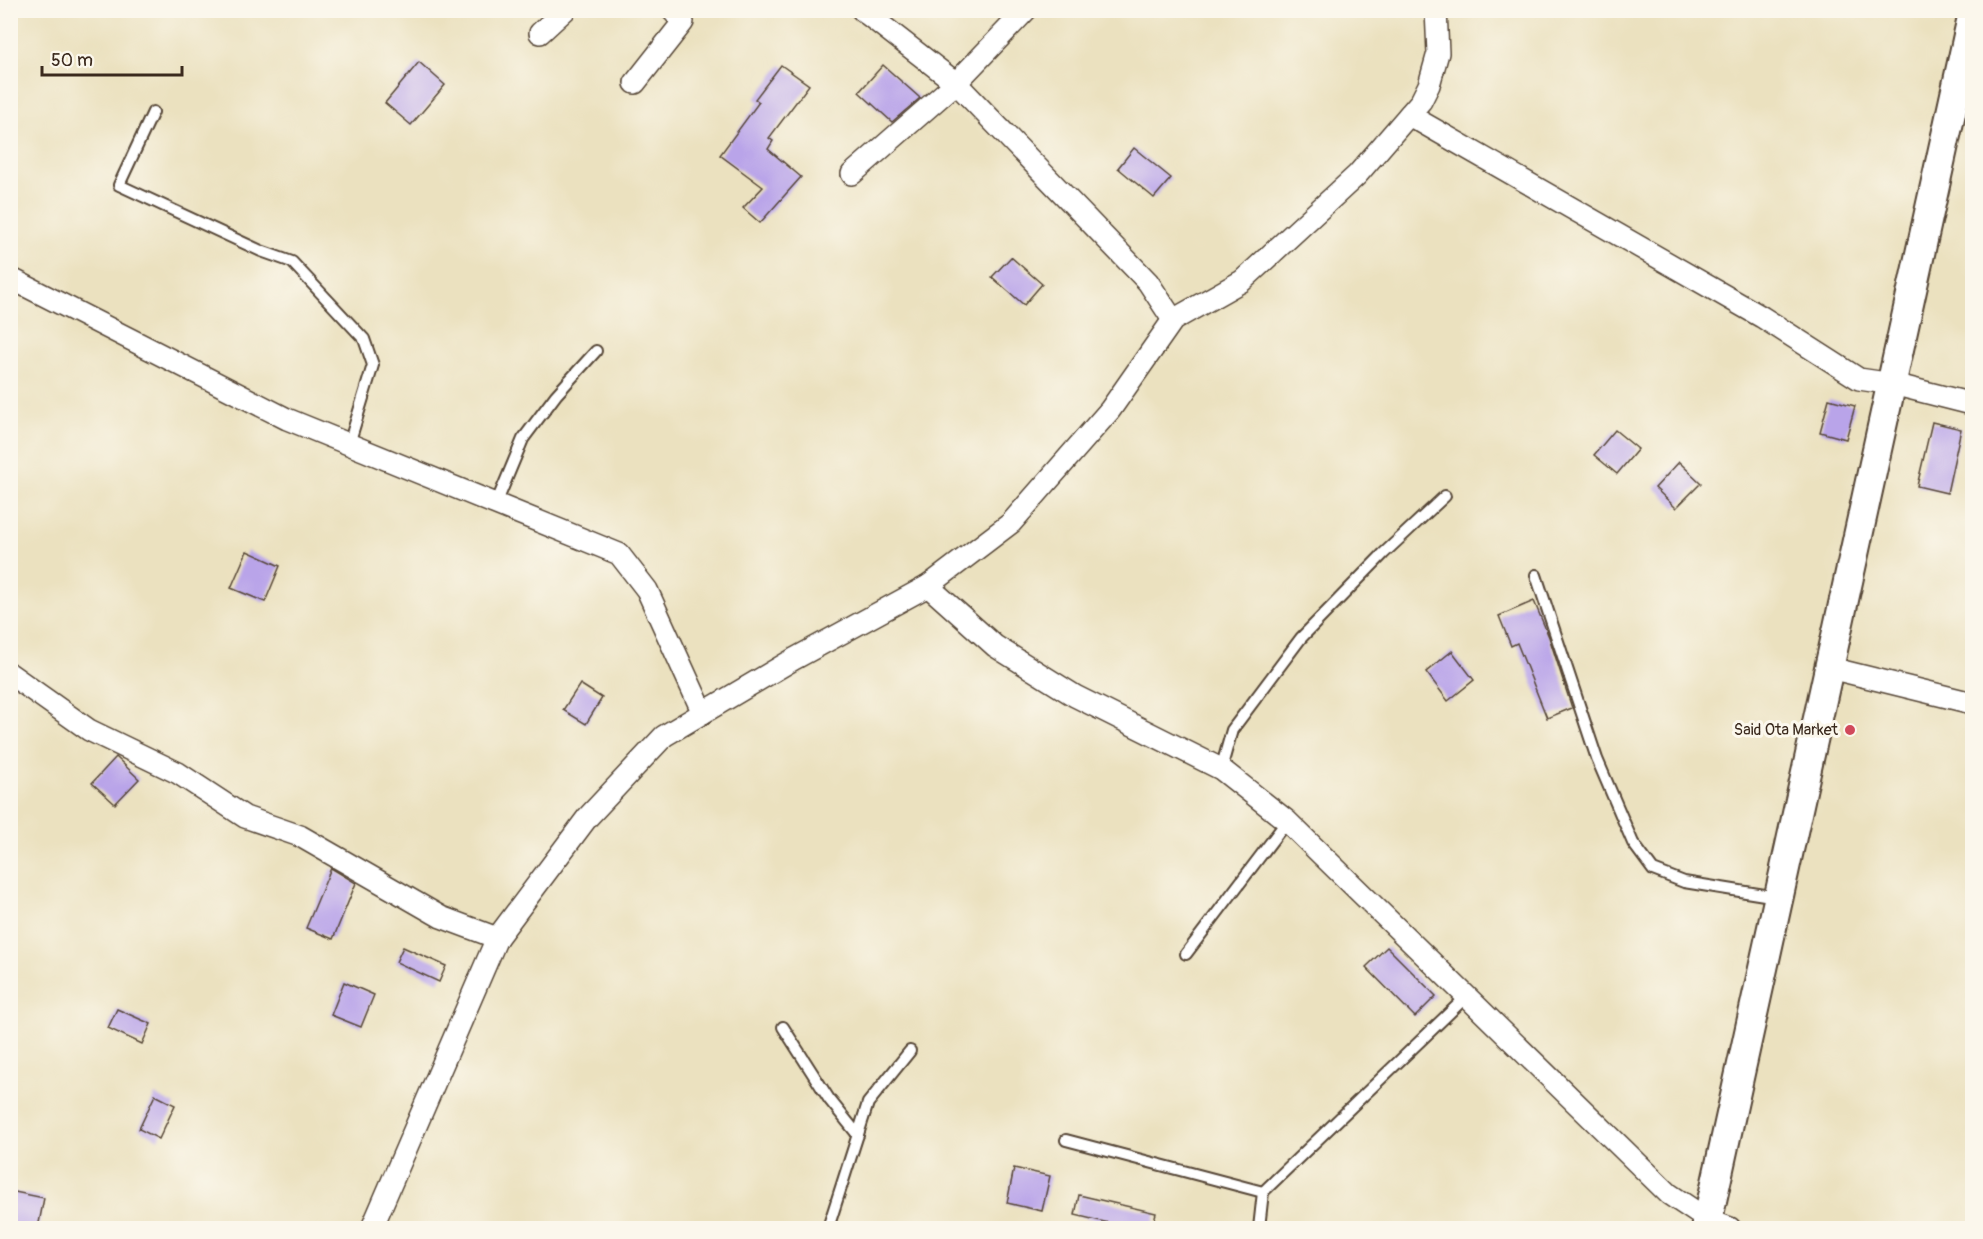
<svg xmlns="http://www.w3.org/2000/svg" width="1983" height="1239" font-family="Pangolin,sans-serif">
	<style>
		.building { fill: #b9a4e9 }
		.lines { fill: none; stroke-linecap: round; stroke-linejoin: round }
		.service-casing { stroke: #554536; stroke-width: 14 }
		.minor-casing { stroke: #554536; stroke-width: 24 }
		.secondary-casing { stroke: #554536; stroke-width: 32 }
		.service { stroke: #fff; stroke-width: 10 }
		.minor { stroke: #fff; stroke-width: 21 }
		.secondary { stroke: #fff; stroke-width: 28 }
		.poi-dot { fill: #d1495b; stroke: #fbf7ec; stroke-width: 2 }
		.labels { text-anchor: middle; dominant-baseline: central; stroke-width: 6; stroke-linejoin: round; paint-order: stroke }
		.poi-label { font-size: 16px; fill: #3b2a1e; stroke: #fbf7ec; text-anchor: end }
	</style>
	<rect width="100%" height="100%" fill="#fbf7ec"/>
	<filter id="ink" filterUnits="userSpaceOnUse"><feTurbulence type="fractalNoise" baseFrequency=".0167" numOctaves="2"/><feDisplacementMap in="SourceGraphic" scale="12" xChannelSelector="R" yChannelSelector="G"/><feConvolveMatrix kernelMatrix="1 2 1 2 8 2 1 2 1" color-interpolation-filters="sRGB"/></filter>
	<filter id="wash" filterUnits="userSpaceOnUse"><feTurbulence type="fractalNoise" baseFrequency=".008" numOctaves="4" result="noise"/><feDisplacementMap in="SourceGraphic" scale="24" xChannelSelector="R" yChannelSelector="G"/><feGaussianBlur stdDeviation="1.35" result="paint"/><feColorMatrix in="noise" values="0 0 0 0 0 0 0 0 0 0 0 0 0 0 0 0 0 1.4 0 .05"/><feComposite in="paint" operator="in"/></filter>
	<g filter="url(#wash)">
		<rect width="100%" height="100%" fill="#ebe1bf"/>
		<g id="blocks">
			<g class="building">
				<path d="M419 62 445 85 411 125 385 103Z"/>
				<path d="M781 65 809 85 769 138 773 141 768 149 801 177 760 223 743 208 763 187 720 155 759 102 755 99Z"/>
				<path d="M883 65 920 98 892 122 859 92Z"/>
				<path d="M1134 148 1171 178 1154 198 1118 168Z"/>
				<path d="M1011 257 1042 284 1024 305 992 277Z"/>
				<path d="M1829 399 1855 406 1846 439 1820 432Z"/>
				<path d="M1932 422 1961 429 1947 493 1917 486Z"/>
				<path d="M1615 430 1638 449 1617 474 1594 455Z"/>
				<path d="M1679 462 1701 483 1676 508 1655 488Z"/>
				<path d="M247 551 280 566 265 602 231 588Z"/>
				<path d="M1534 601 1549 637 1572 708 1547 718 1517 643 1511 646 1499 616Z"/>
				<path d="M1452 651 1474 680 1448 701 1426 672Z"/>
				<path d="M580 684 602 698 586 724 563 710Z"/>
				<path d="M116 757 139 779 115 804 92 783Z"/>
				<path d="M331 868 356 883 333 939 306 928Z"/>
				<path d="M403 947 446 966 439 982 396 962Z"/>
				<path d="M1387 947 1436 996 1415 1017 1366 967Z"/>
				<path d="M344 982 374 995 361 1027 331 1015Z"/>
				<path d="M117 1009 151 1024 142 1044 108 1028Z"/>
				<path d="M155 1095 175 1105 159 1139 139 1129Z"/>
				<path d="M1014 1168 1050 1176 1042 1211 1007 1203Z"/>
				<path d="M10 1191 44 1198 38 1228H10Z"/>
				<path d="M1079 1195 1156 1213 1152 1228H1130L1075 1215Z"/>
			</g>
		</g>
	</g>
	<g filter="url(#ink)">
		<use href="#blocks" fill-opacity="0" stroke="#554536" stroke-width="1.5"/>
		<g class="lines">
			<g class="service-casing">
				<g id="service">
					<path d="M153 112 119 185 261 251 292 262 364 339 373 365 349 444"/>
					<path d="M496 504 523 439 556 395 596 351"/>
					<path d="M1536 575 1597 759 1633 843 1653 870 1684 882 1777 897"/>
					<path d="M1221 769 1232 730 1301 638 1383 554 1445 496"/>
					<path d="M1186 954 1287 821"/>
					<path d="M783 1027 829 1099 858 1135"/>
					<path d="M1066 1140 1263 1192 1467 996"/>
					<path d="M828 1228 868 1103 910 1051"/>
					<path d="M1259 1228 1263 1192"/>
				</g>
			</g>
			<g class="minor-casing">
				<g id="minor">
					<path d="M1026 10 956 83 1148 282 1173 320"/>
					<path d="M540 33 565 10"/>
					<path d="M635 83 683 22 672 10"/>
					<path d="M1409 115 1762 317 1859 379 1893 384 1972 404"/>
					<path d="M852 174 956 83 862 10"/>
					<path d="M10 278 287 419 619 554 647 590 703 713"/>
					<path d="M928 586 995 646 1075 696 1221 769 1287 821 1669 1194 1708 1220 1730 1228"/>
					<path d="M1830 668 1972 703"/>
					<path d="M10 674 89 730 178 773 245 817 300 836 441 917 497 938"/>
					<path d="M372 1228 497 938 587 818 664 736 794 659 928 586 1011 523 1110 410 1173 320 1242 281 1357 175 1421 101 1429 85 1438 53 1436 10"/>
				</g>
			</g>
			<g class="secondary-casing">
				<path id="secondary" d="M1706 1228 1972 17"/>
			</g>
			<use href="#service" class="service"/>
			<use href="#minor" class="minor"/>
			<use href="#secondary" class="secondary"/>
		</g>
	</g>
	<circle class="poi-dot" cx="1850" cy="730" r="6"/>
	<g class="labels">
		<g class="poi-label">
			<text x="1838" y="730">Said Ota Market</text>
		</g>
	</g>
	<rect width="1983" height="1239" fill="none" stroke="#fbf7ec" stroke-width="36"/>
	<path d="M42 66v9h140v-9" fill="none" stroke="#3b2a1e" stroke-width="3"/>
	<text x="51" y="66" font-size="18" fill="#3b2a1e" stroke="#fbf7ec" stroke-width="4.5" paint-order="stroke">50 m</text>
</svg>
